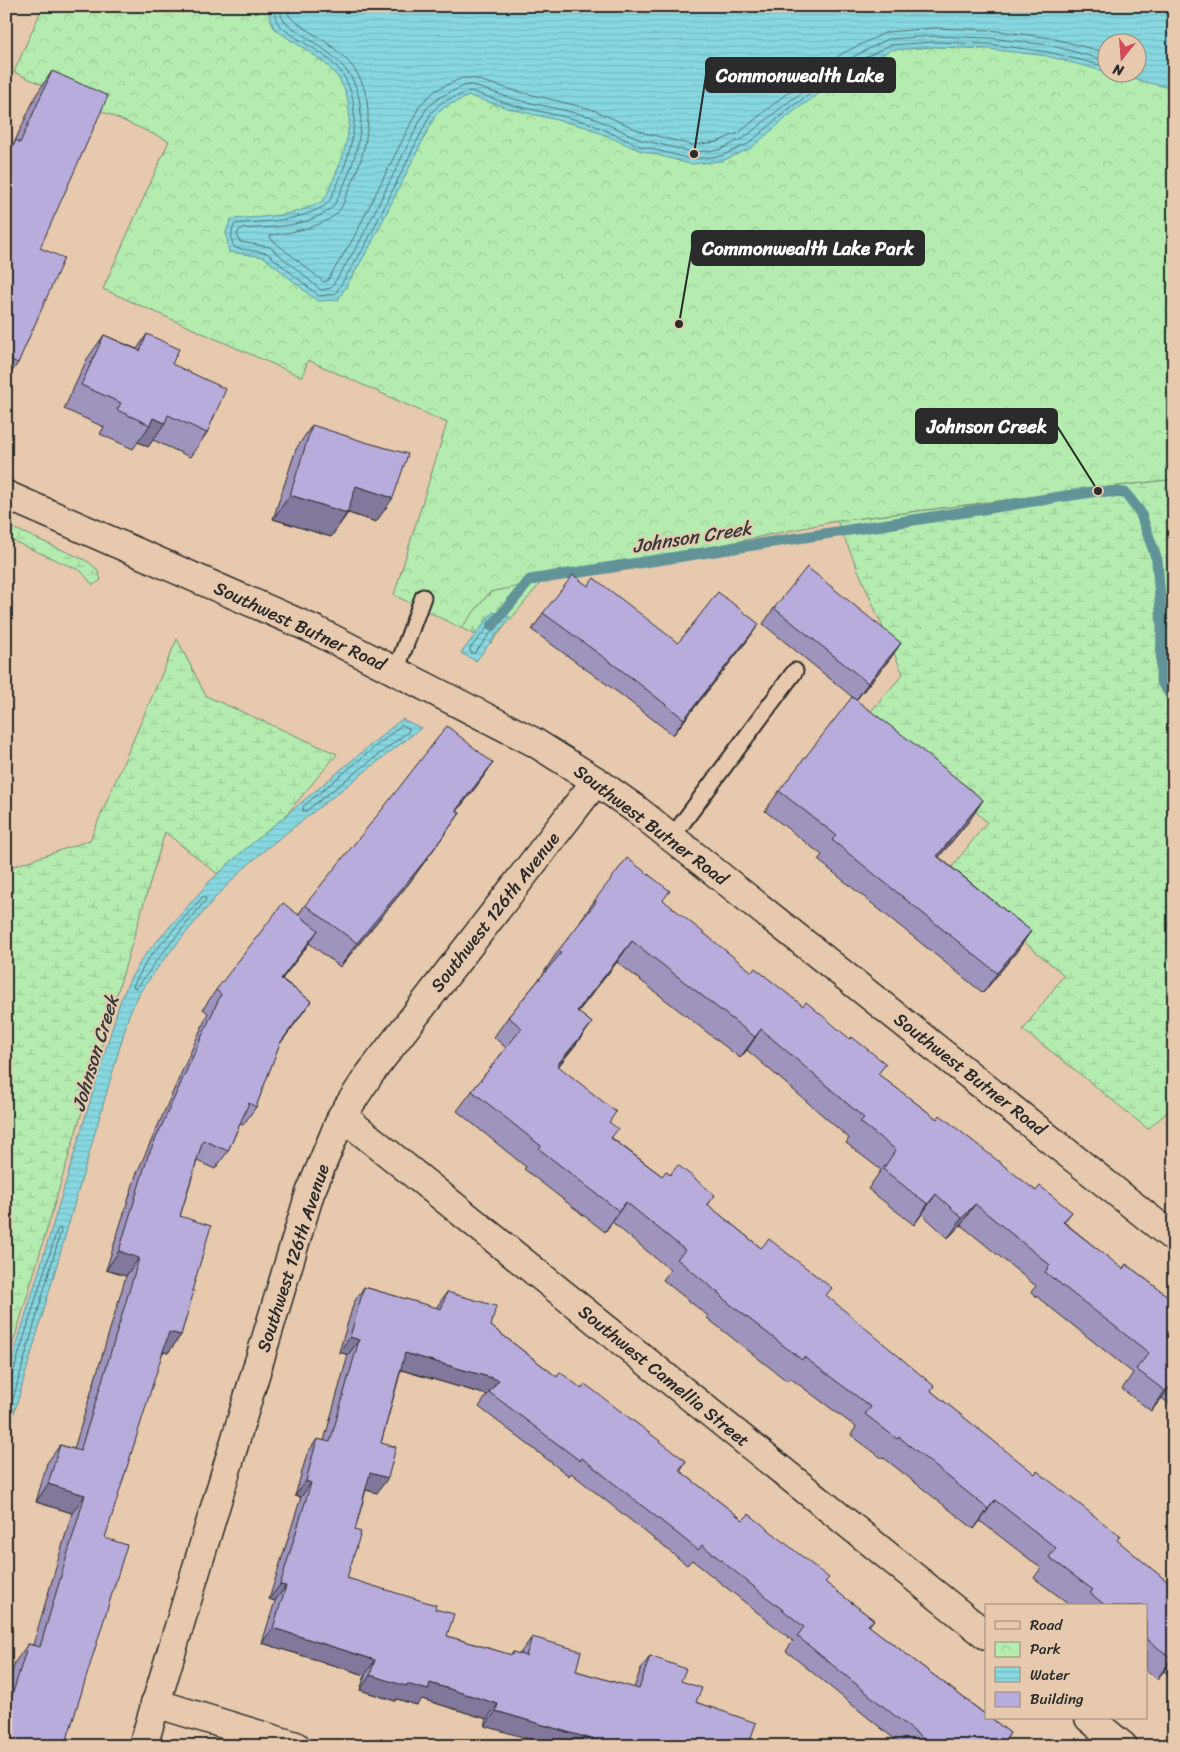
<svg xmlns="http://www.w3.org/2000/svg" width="1180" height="1752" font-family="Sriracha,sans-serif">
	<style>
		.forest { fill: url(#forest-firs); stroke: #708c6d }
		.wetland { fill: url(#wetland-marsh); stroke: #708c6d }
		.park { fill: url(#park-crowns); stroke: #708c6d; fill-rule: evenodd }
		.water { fill: url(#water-rules); stroke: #629398 }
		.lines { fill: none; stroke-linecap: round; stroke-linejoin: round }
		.shore { stroke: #507074; stroke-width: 1 }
		.stream { stroke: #629398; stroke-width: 11 }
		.lane-casing { stroke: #2b2b2b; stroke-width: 19 }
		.street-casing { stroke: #2b2b2b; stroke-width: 31 }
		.secondary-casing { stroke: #2b2b2b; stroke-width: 31 }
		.lane { stroke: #e7c9ae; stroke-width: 15 }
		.street { stroke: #e7c9ae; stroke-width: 28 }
		.secondary { stroke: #e7c9ae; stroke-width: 28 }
		.wall { fill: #9e94be; stroke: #2b2b2b }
		.shaded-wall { fill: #81789b; stroke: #2b2b2b }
		.building { fill: #b8acdd; stroke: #2b2b2b }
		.labels { text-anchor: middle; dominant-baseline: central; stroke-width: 4; stroke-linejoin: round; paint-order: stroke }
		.street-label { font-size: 18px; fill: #2b2b2b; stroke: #e7c9ae }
		.water-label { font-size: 19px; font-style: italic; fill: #343c3d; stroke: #e7c9ae }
		.leader { fill: none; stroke: #2b2b2b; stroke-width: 2 }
		.callout-dot { fill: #2b2b2b; stroke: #e7c9ae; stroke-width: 2 }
		.callout { fill: #2b2b2b; stroke: #2b2b2b; stroke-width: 2 }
		.callout-label { font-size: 19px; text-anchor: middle; font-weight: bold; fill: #fff }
	</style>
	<defs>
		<pattern id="forest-firs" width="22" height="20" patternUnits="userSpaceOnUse" patternTransform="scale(1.25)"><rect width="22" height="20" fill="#b4ecaf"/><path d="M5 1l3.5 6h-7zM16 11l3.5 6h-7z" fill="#9bcb97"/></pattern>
		<pattern id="wetland-marsh" width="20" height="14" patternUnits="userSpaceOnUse" patternTransform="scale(1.25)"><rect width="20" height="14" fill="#b4ecaf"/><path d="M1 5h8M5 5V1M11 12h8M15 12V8" fill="none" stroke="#9bcb97"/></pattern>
		<pattern id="park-crowns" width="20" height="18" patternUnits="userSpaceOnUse" patternTransform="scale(1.25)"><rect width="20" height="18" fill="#b4ecaf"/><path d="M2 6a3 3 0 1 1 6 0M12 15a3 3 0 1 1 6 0" fill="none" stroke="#9bcb97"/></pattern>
		<pattern id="water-rules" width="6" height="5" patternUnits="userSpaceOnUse" patternTransform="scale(1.25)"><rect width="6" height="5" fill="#87d8e1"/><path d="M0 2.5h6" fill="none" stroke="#75bac1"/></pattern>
	</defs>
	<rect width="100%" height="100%" fill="#e7c9ae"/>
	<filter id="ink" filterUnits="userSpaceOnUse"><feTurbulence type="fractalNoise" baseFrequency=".02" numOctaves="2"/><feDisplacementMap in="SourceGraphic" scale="10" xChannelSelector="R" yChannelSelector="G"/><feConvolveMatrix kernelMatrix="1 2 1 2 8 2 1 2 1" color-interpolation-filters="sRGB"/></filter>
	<g filter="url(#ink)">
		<path class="forest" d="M542 581 491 643 461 628 490 592Z"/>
		<g class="wetland">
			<path d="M1174 479V1106L1148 1129 1070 1066 1023 1030 1064 975 945 876 987 822 867 716 903 674 837 521Z"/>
			<path d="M6 525 87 561 97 569 101 580 93 585 81 571 6 538Z"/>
			<path d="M177 639 206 696 337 754 229 883 165 832 6 1367V869L90 840Z"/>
		</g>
		<path class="park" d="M43 6H1174V479L837 521 490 592 461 628 394 595 447 423 308 360 302 377 103 289 169 141 14 72ZM1108 42H1138V72H1108Z"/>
		<g class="water">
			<path d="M271 6H1174V89L1109 73 1138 72V42H1108L1107 72 1047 56 989 49 934 47 891 50 854 69 793 112 751 148 722 161 691 164 639 150 586 127 511 109 469 96 445 107 435 116 369 248 338 300 317 301 264 257 229 252 226 232 231 219C261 217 293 217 321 202 326 199 328 192 330 186 345 157 358 114 342 84 328 58 296 46 274 28 271 21 267 13 271 6Z"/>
			<path d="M493 612 510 617 476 661 461 653Z"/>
			<path d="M402 719 421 728 267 848 241 871 215 898 161 963 140 992 129 1015 6 1441V1380L120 1002 130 979 144 956 209 882 244 850Z"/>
		</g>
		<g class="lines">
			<g class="shore">
				<path d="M275 6V17L279 25C296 40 319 49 335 65 367 97 353 151 336 187 333 193 330 203 324 206 297 222 266 221 235 224 231 231 230 241 235 248L267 253 319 296 335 294 365 246 431 113 442 102 470 91 512 105 587 122 640 146 691 159 721 156 748 144 790 108 851 65 890 45 934 42 989 44 1048 52 1108 67"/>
				<path d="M281 6V15L284 21C306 40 335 51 351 77 371 111 357 159 341 191 338 197 335 206 329 210 304 228 270 227 240 229L237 234 240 242 270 247 321 290 331 288 359 243 426 109 440 97 464 86 471 85 514 99 589 116 642 140 692 152 719 150 744 138 787 103 847 60 888 39 934 36 990 38 1049 45 1108 61"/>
				<path d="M289 6 288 13 290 17C313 36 341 47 357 73 379 108 364 160 347 194 344 201 342 209 336 214 323 227 289 233 271 235L270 237 271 239 324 282 327 281 353 239 420 105 436 90 462 78H472L516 91 591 109 645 133 692 145 717 142 740 132 782 97 843 53 887 32 934 28 990 30 1051 38 1108 53"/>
				<path d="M496 618 499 619V622L475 653H471L470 649Z"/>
				<path d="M402 725 409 728V731L306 811H303V807Z"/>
				<path d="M203 897 206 898 205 901 157 960 137 988H134L133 986 148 959Z"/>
				<path d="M6 1377H11L13 1373 57 1230 60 1228 61 1231 6 1423"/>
			</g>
			<path class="stream" d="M492 626 530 580 1098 491 1125 493 1140 512 1157 560 1162 624 1161 681 1174 700"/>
			<g class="lane-casing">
				<g id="lane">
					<path d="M396 671 423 597"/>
					<path d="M672 837 795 671"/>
				</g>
			</g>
			<g class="street-casing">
				<g id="street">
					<path d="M342 1116 986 1635"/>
					<path d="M155 1703 296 1746"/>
					<path d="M1089 1718 1123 1746"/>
					<path d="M143 1746 310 1193 342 1116 369 1075 596 781"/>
				</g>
			</g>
			<g class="secondary-casing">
				<path id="secondary" d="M6 495 317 631 534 742 596 781 637 810 1174 1238"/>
			</g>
			<use href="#lane" class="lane"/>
			<use href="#street" class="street"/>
			<use href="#secondary" class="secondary"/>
		</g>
		<g class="wall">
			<path d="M52 71 40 248 18 363 6 380V154L15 141 36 95Z"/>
			<path d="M147 334 172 364 207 433 190 457 153 440 148 447 138 442 133 449 100 434 104 427 64 409 87 359 104 335 137 349Z"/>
			<path d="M312 425 376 522 348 513 331 537 273 519 296 449Z"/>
			<path d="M588 586 678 643 747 641 673 735 620 694 532 630 543 613Z"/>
			<path d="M774 608 901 643 889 660 856 700 763 624Z"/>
			<path d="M493 763 476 787 457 811 460 813 410 882 340 967 309 943 282 979 311 1001 279 1045 256 1107 243 1125 240 1124 228 1151 215 1169 197 1161 180 1216 192 1291 181 1335 168 1353 163 1352 6 1746V1692L15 1662 28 1644 33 1645 72 1513 36 1502 47 1463 60 1445 74 1449 126 1276 106 1270 136 1175 208 1013 203 1009 216 990 298 915 305 905Z"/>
			<path d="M779 791 983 800 969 821 939 857 1031 931 1017 951 983 993 818 860 822 855 765 811Z"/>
			<path d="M595 900 663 901 879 1075 937 1119 1036 1191 1072 1212 1064 1222 1122 1269 1126 1264 1174 1301V1408L1162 1398 1151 1411 1122 1389 1133 1373 1031 1292 1036 1286 961 1225 948 1238 922 1214 914 1225 868 1189 881 1170 846 1143 849 1138 747 1050 740 1058 617 962 578 1012 592 1023 577 1043 558 1067 609 1122 612 1138 662 1176 670 1175 715 1195 708 1205 761 1248 826 1296 931 1391 1169 1583 1174 1578V1679L1164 1671 1157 1679 1146 1670V1606H1072L1034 1578 1041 1568 980 1521 974 1529 884 1458 883 1459 851 1435 856 1427 790 1378 787 1381 707 1318 708 1316 663 1280 670 1270 612 1222 605 1232 524 1169 526 1167 457 1111 472 1091 506 1048 494 1037 508 1017 545 972H544L558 951 581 922 580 921Z"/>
			<path d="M364 1287 436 1308 447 1292 557 1377 582 1389 686 1461 680 1471 743 1520 874 1620 869 1626 1010 1733 1002 1746H903L786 1651 793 1641 692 1560 687 1565 571 1473 569 1476 479 1407 487 1395 401 1370 381 1443 377 1493 366 1490 355 1530 347 1578 435 1609 447 1636 511 1655 513 1652 520 1655 521 1652 532 1637 576 1671 634 1688 640 1671 650 1656 681 1681 485 1726 487 1719 422 1699 417 1705 397 1699 395 1701 360 1690 365 1675 262 1643 275 1601 269 1599 301 1497 295 1496 307 1454 317 1439 324 1441 348 1355 339 1352 354 1302Z"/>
		</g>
		<g class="shaded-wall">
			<path d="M153 418 165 423 148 447 138 442 150 425Z"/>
			<path d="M356 486 393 498 376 522 340 510Z"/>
			<path d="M290 495 347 513 331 537 273 519Z"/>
			<path d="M759 624 747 641 673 735 684 719Z"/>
			<path d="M901 643 889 660 856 700 868 683Z"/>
			<path d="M493 763 476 787 439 834 456 810Z"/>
			<path d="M983 800 969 821 923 876 937 856Z"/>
			<path d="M460 813 410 882 340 967 357 943Z"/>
			<path d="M318 930 306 948 268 997 281 979Z"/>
			<path d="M1031 931 1017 951 983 993 997 973Z"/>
			<path d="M632 941 617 962 562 1032 577 1011Z"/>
			<path d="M311 1001 298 1020 267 1061 280 1043Z"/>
			<path d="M592 1023 577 1043 542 1086 557 1065Z"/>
			<path d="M761 1029 747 1050 740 1058 755 1037Z"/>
			<path d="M936 1194 922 1214 914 1225 928 1204Z"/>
			<path d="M626 1202 605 1232 619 1211Z"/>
			<path d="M975 1204 961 1225 948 1238 962 1218Z"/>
			<path d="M119 1251 139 1258 126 1276 106 1270Z"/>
			<path d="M169 1332 181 1335 168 1353 156 1350Z"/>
			<path d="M350 1337 359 1340 348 1355 339 1352Z"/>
			<path d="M405 1353 499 1380 487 1395 395 1368Z"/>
			<path d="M1174 1381 1162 1398 1151 1411 1165 1391Z"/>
			<path d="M370 1473 388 1478 377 1493 360 1488Z"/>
			<path d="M306 1481 311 1483 301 1497 295 1496Z"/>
			<path d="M48 1484 85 1495 72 1513 36 1502Z"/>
			<path d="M995 1500 980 1521 974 1529 988 1509Z"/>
			<path d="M280 1585 286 1586 275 1601 269 1599Z"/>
			<path d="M273 1628 375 1660 365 1675 262 1643Z"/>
			<path d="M1174 1656 1164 1671 1157 1679Z"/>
			<path d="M370 1675 407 1684 430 1683 498 1704 487 1719 422 1699 417 1705 397 1699 395 1701 360 1690Z"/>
			<path d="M496 1711 615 1746H553L485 1726Z"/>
			<path d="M666 1742 677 1746H663Z"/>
		</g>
		<g class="building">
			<path d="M52 71 108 96 40 248 64 258 18 363 6 358V161L16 140 20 143Z"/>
			<path d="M147 334 179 349 172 364 226 389 207 433 168 415 165 423 153 418 150 425 117 410 121 403 81 385 104 335 140 351Z"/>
			<path d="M312 425 365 442 408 454 393 498 356 486 347 513 290 495Z"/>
			<path d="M807 567 901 643 868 683 774 608Z"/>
			<path d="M573 575 588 586 594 578 678 643 718 592 759 624 684 719 632 678 543 613Z"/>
			<path d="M852 697 913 743 983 800 937 856 1031 931 997 973 832 840 836 835 779 791Z"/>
			<path d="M447 726 493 763 456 810 460 813 427 858 357 943 305 905 384 807Z"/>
			<path d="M627 858 670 891 663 900 752 972 755 968 803 1006 806 1002 850 1039 852 1037 886 1064 878 1074 937 1119 940 1115 1036 1191 1040 1186 1072 1212 1063 1222 1123 1269 1126 1264 1174 1301V1381L1165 1391 1136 1369 1149 1353 1045 1272 1050 1265 975 1204 962 1218 936 1194 928 1204 914 1194 883 1169 896 1150 860 1122 864 1118 761 1029 755 1037 632 941 577 1011 592 1023 557 1065 616 1112 609 1122 618 1129 611 1138 662 1176 666 1171 670 1175 678 1165 715 1195 707 1204 761 1248 769 1239 832 1288 826 1295 934 1386 931 1391 1035 1474 1037 1471 1120 1536 1117 1540 1169 1583 1174 1578V1656L1172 1659 1146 1638V1606H1106L1090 1593 1093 1590 1049 1557 1056 1548 995 1500 988 1509 899 1437 897 1439 865 1414 871 1407 804 1357 802 1360 721 1297 722 1296 677 1259 685 1250 626 1202 619 1211 539 1149 541 1146 472 1091 522 1028 508 1017 561 953 558 951 596 902 595 900Z"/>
			<path d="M283 903 318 930 281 979 311 1001 280 1043 256 1107 249 1103 228 1151 203 1140 180 1216 211 1226 192 1291H194L181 1335 169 1332 105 1538 127 1545 65 1746H6V1715L28 1644 40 1647 85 1495 48 1484 60 1445 80 1451 100 1388 139 1258 119 1251 148 1156 221 994 216 990Z"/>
			<path d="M364 1287 441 1309 447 1292 496 1306 491 1326 557 1377 560 1372 582 1389 585 1384 648 1432 686 1461 679 1470 743 1520 749 1514 829 1578 825 1582 874 1620 868 1625 986 1715V1718H991L1010 1733 1001 1746H932L797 1636 804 1627 702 1545 698 1550 582 1458 580 1461 489 1392 499 1380 405 1353 381 1443 396 1447 388 1478 370 1473 355 1530 361 1532 347 1578 436 1605 435 1609 454 1614 447 1636 512 1655 513 1652 526 1656 532 1637 581 1651 576 1671 639 1689 650 1656 686 1669 681 1681 702 1688 696 1702 756 1723 748 1746H677L666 1742 665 1746H615L496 1711 498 1704 430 1683 428 1690 407 1684 406 1686 370 1675 375 1660 273 1628 286 1586 280 1585 311 1483 306 1481 317 1439 330 1442 359 1340 350 1337Z"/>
		</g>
	</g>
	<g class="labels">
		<g class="street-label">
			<text transform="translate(300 626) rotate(25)">Southwest Butner Road</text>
			<text transform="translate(651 825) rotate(37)">Southwest Butner Road</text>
			<text transform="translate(495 912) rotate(-52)">Southwest 126th Avenue</text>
			<text transform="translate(970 1074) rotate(38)">Southwest Butner Road</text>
			<text transform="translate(293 1258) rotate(-72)">Southwest 126th Avenue</text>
			<text transform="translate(664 1376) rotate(39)">Southwest Camellia Street</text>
		</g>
		<g class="water-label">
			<text transform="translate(692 537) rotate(-9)">Johnson Creek</text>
			<text transform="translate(95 1053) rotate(-73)">Johnson Creek</text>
		</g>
	</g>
	<path class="leader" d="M694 154L706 75M679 324L692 248M1098 491L1057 426"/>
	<g class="callout-dot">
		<circle cx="694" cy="154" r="5"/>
		<circle cx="679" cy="324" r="5"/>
		<circle cx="1098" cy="491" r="5"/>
	</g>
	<g class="callout">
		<rect x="706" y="58" width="189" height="34" rx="5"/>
		<rect x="692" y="231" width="232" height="34" rx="5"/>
		<rect x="916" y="409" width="141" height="34" rx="5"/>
	</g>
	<g class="callout-label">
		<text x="800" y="82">Commonwealth Lake</text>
		<text x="808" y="255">Commonwealth Lake Park</text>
		<text x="987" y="433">Johnson Creek</text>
	</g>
	<rect width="1180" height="1752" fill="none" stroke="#e7c9ae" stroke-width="25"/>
	<rect x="12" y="12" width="1155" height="1727" fill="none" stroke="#2b2b2b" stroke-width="2" filter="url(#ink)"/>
	<rect x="985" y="1604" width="162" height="115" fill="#e7c9ae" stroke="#9c8a7a"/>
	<rect x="995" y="1621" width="25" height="8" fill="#e7c9ae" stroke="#9c8a7a"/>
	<text x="1030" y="1630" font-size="15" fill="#2b2b2b">Road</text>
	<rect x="995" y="1642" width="25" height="15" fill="url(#park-crowns)" stroke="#9c8a7a"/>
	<text x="1030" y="1654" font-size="15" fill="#2b2b2b">Park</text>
	<rect x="995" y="1667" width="25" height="15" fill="url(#water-rules)" stroke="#9c8a7a"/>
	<text x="1030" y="1680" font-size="15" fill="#2b2b2b">Water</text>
	<rect x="995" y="1692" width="25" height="15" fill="#b8acdd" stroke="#9c8a7a"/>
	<text x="1030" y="1704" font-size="15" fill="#2b2b2b">Building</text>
	<g transform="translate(1122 58) rotate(197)"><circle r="24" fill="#e7c9ae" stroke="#9c8a7a"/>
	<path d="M0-4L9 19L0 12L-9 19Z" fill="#d1495b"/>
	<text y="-8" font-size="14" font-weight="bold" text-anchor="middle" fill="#2b2b2b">N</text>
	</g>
</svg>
